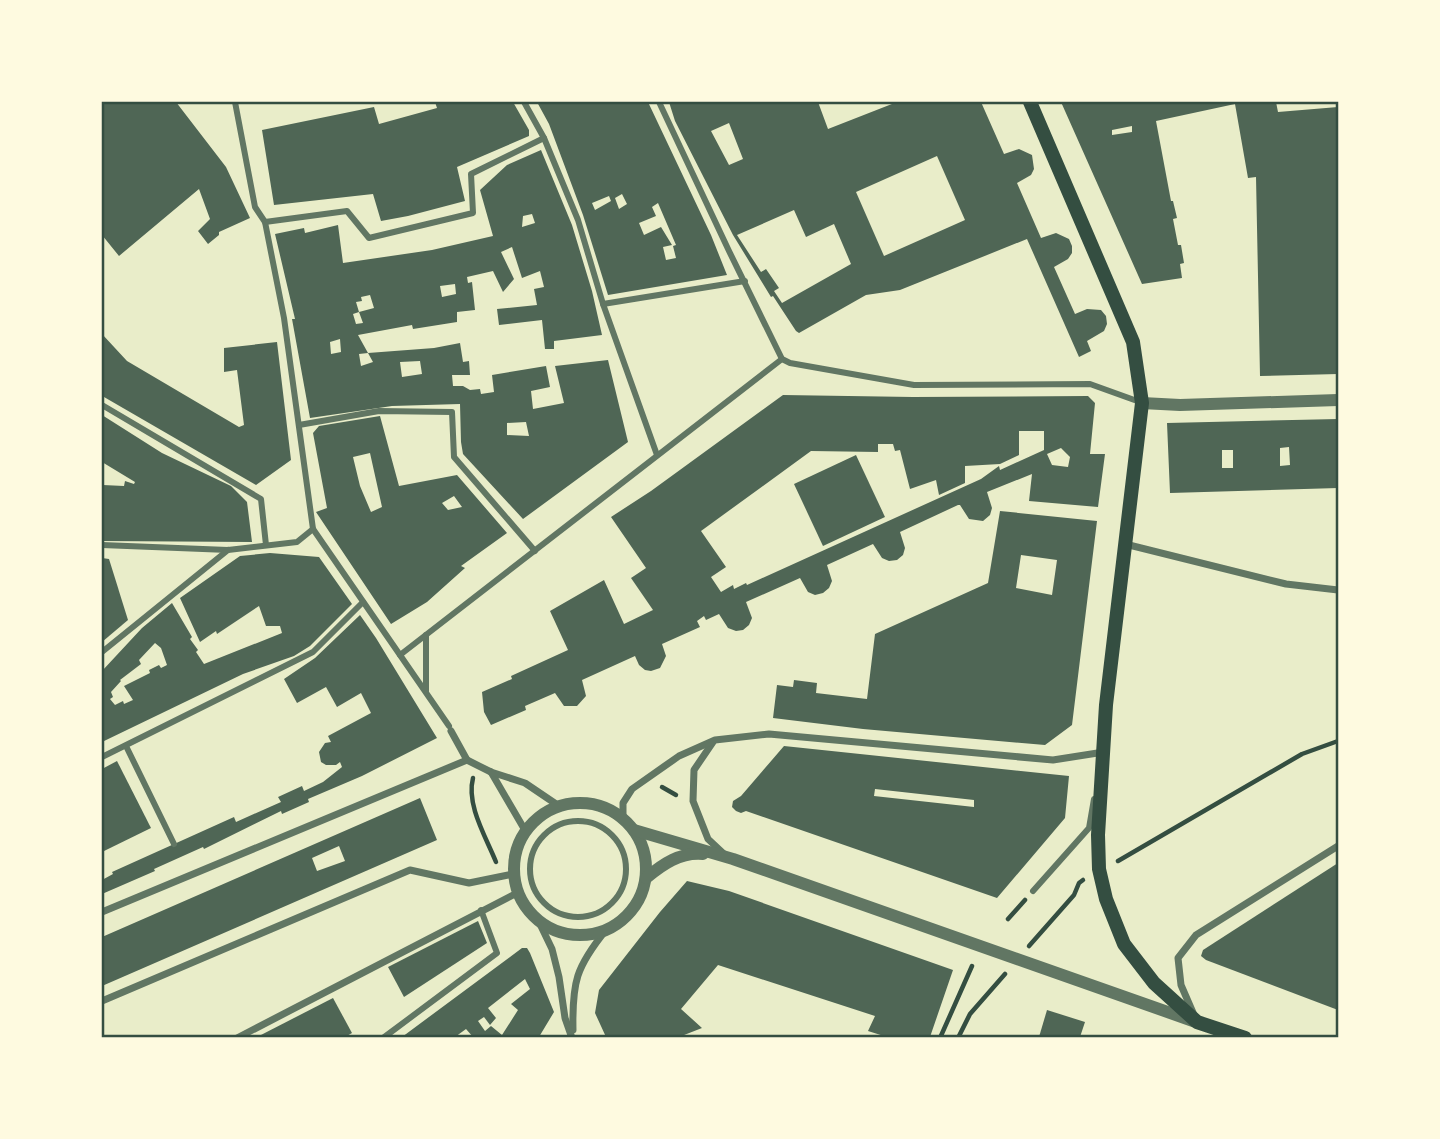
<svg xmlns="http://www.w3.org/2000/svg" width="1440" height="1139" font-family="Figtree,sans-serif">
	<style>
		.building { fill: #4f6655; fill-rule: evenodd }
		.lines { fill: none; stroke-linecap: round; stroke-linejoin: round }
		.path { stroke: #344e41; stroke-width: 4.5 }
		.pedestrian { stroke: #617663; stroke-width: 6 }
		.minor { stroke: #617663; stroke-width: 7 }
		.tertiary { stroke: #617663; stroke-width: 12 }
		.secondary { stroke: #344e41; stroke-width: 14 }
		.neatline { fill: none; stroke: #344e41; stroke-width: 2.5 }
	</style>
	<rect width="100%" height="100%" fill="#e9edc9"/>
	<g class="building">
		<path d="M102 102H176L226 167 250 218 219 232V235L208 244 198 231 210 219 199 189 119 256 102 235Z"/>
		<path d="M435 102H513L529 130V136L457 167 465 201 408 216 381 221 373 194 274 205 262 130 374 107 379 124 437 108Z"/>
		<path d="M537 102H587L588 104 594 102H648L711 235 727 275 608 295 583 215 549 124ZM622 194 627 204 619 209 615 198ZM609 196 611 201 595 210 592 203ZM658 203 676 245 673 246 676 258 666 260 663 247 672 245 661 227 644 235 639 223 656 216 652 207Z"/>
		<path d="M669 102H818L828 129 897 102H981L1004 154 1019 149 1032 155 1034 169 1031 175 1017 183 1041 238 1056 233 1069 239 1072 246V253L1068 259 1054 267 1075 314 1087 309 1101 310 1106 316 1107 324 1104 331 1087 341 1091 351 1079 357 1027 239 900 290 866 295 799 333 796 331 773 296 771 297 733 235 675 121ZM729 123 743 159 729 165 711 131ZM937 156 965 220 884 256 856 192ZM794 210 806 237 834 224 851 264 782 303 774 291 779 288 766 269 761 272 737 235Z"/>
		<path d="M1061 102H1276L1278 112 1338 107V374L1260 376 1256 177 1248 178 1235 104 1156 121 1171 201H1173L1177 218 1173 219 1178 245H1181L1184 263 1180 264 1182 278 1142 284ZM1132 126V132L1112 135V130Z"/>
		<path d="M541 150 572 225 592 291 602 335 554 341V349H545L542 320 499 325 497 309 537 305 534 289 544 287 540 271 522 278 512 247 501 252 514 279 503 292 493 271 467 277 468 283 472 282 475 310 457 312V322L413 329 412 325 358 335 368 353 359 354 361 366 373 362 368 353 434 348 460 343 463 362 469 361 470 375H452L453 386H463L470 390 480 389 481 394 494 392 492 375 546 366 550 387 531 391 533 409 564 403 555 366 608 360 628 442 523 519 463 454 461 442 460 404 392 406 310 418 292 319H295L275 234 304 228 305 233 338 225 343 263 432 250 493 236 480 190 507 165ZM532 214 535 223 522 227 523 216ZM455 284 456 294 442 297 440 286ZM370 295 374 308 359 312 363 323 356 324 353 314 359 312 356 302 362 301 361 297ZM340 339 341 352 331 354 330 342ZM420 361 422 374 402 377 400 362ZM526 422 529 436 507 435V423Z"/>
		<path d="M102 334 127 361 239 427 244 425 237 370 224 372V348L277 342 291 460 256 485 104 397 102 394Z"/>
		<path d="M783 395 913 397 1088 396 1095 403 1090 454H1105L1098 507 1029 501 1032 474 987 492 992 508 990 515 983 521 969 519 960 505H958L900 532 905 548 903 555 897 560 889 561 882 558 873 544 827 565 832 581 829 588 823 593 815 595 808 592 800 578 746 602 752 618 749 625 743 630 736 631 728 628 719 614 706 620 704 616 697 621 700 627 662 644 666 656 660 668 651 671 645 670 639 665 635 656 582 680 586 696 577 706H564L555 693 525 706 526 710 491 725 484 712 482 692 512 679 511 676 568 650 550 611 604 580 624 624 653 610 631 578 646 568 611 517 651 491ZM1019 431H1044V450L1000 470 999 466 981 479 747 585 746 583 734 589 733 585 721 592 711 577 726 567 701 531 811 451 878 452V444H893L895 451 900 450 910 489 936 480 939 495 965 483V466L1000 464 1019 455ZM1061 448 1070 457 1068 467 1052 465 1047 454Z"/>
		<path d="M102 415 162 453 231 486 247 502 252 542 102 541 103 485 124 486 125 481 134 484 135 482 102 462Z"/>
		<path d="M380 416 399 486 457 475 507 533 461 566 465 568 427 602 391 624 316 512 327 508 313 433 319 426ZM370 453 382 507 371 512 360 486 353 457ZM454 496 462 507 448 510 442 503Z"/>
		<path d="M1338 419V488L1170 493 1167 423ZM1289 447 1290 465 1280 466V448ZM1222 450H1233V468H1222Z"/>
		<path d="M856 455 885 517 823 546 794 484Z"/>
		<path d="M1000 511 1097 521 1072 725 1045 745 863 729 773 718 777 685 793 687 794 680 817 683 816 693 867 699 875 634 988 583ZM1021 555 1057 560 1052 595 1016 588Z"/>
		<path d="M270 553 319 557 352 604 310 646 294 656 243 674 102 742V671L142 628 172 603 192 637 190 639 198 650 196 652 204 664 282 633 280 626H266L259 606 217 634 216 631 200 642 180 598 240 556ZM155 643 161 648 167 665 161 668 159 665 149 670 150 673 124 686 133 700 124 704 123 701 115 705 110 699 113 697 111 692 121 681 120 680 141 664 139 660Z"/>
		<path d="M102 558 109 559 128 620 102 642Z"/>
		<path d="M360 615 376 638 437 738 362 776 308 799 309 802 282 814 281 811 204 849 203 847 154 869 155 871 102 894V880L113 874 112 872 234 817 236 822 281 802 278 797 302 786 304 791 323 782 342 767 340 762 336 765H326L321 762 319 752 325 743 331 742 328 736 371 713 361 693 337 707 326 687 297 703 284 679 315 658Z"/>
		<path d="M784 746 1069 776 1065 818 997 898 746 811 741 813 736 811 732 807 733 801 741 796ZM875 789 974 800V807L874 796Z"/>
		<path d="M117 761 151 828 102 852V769Z"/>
		<path d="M420 798 437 840 102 986V937ZM339 846 345 861 317 871 312 858Z"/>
		<path d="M1338 863V1010L1206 960 1201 956 1203 950Z"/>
		<path d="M687 881 729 891 953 970 930 1037H887L868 1031 875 1016 718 965 681 1009 702 1028 679 1037H606L595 1013 599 990 660 912Z"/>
		<path d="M478 921 487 943 404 997 388 967Z"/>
		<path d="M522 948H527L530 953 554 1012 539 1037H473L466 1029 455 1037H402ZM525 979 530 989 511 1004 518 1010 502 1035 491 1026 485 1031 478 1021 484 1017 490 1025 496 1018 488 1008Z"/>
		<path d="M333 998 352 1033 345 1037H257Z"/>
		<path d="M1047 1010 1085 1022 1080 1037H1039Z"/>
	</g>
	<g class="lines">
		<g class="path">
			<path d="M473 778C466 805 486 837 496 862"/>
			<path d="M662 787 676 795"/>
			<path d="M1118 861 1302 754 1338 741"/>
			<path d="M1008 919 1025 900"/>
			<path d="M1029 946 1074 895 1079 883 1083 880"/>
			<path d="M940 1038 972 966"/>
			<path d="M958 1038 970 1014 1005 974"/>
		</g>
		<g class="pedestrian">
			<path d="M235 102 255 207 265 222 284 318 313 529 449 726"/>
			<path d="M524 102 544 138 578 220 603 304 657 455"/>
			<path d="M659 102 729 251 782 359 790 363 914 385 1090 384 1140 402"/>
			<path d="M265 222 347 211 369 238 473 213 471 174 544 138"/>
			<path d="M603 304 745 281"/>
			<path d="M102 405 261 499 266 545"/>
			<path d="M299 425 379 411 452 412 454 457 535 551"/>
			<path d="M102 545 228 550 297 542 313 529"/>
			<path d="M426 635V691"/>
			<path d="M102 652 228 550"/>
			<path d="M400 655 782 359"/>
			<path d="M126 746 174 844"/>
			<path d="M102 757 313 652 363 602"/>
			<circle cx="578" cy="869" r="48"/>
			<path d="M1033 891 1089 828 1094 799"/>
			<path d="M383 1038 497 953 481 910"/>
		</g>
		<g class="minor">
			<path d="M1125 544 1286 584 1338 590"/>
			<path d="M451 731 467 760"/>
			<path d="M713 742 694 770 693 801 708 839 724 854"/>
			<path d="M491 772 526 832"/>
			<path d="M623 819V803L632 789 679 756 715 740 769 734 1053 760 1104 752"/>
			<path d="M102 912 467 760 491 772 525 783 559 806"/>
			<path d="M539 922 552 949 559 977 565 1018 572 1038"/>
			<path d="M102 1001 410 870 469 883 513 874"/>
			<path d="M1194 1015 1181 985 1178 958 1196 935 1338 846"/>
			<path d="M573 1030C572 982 576 967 606 930"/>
			<path d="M237 1038 517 893"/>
		</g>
		<g class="tertiary">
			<path d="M1142 403 1180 405 1338 400"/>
			<circle cx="580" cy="869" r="66"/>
			<path d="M634 830 733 859 1193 1021"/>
			<path d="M646 878C663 864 680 852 703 854"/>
		</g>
		<path class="secondary" d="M1030 102 1133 342 1142 403 1106 705 1098 835 1099 869 1106 899 1124 944 1154 983 1197 1022 1245 1038"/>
	</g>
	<rect width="1440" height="1139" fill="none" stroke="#fefae0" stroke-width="206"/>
	<rect x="103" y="103" width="1234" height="933" class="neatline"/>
</svg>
